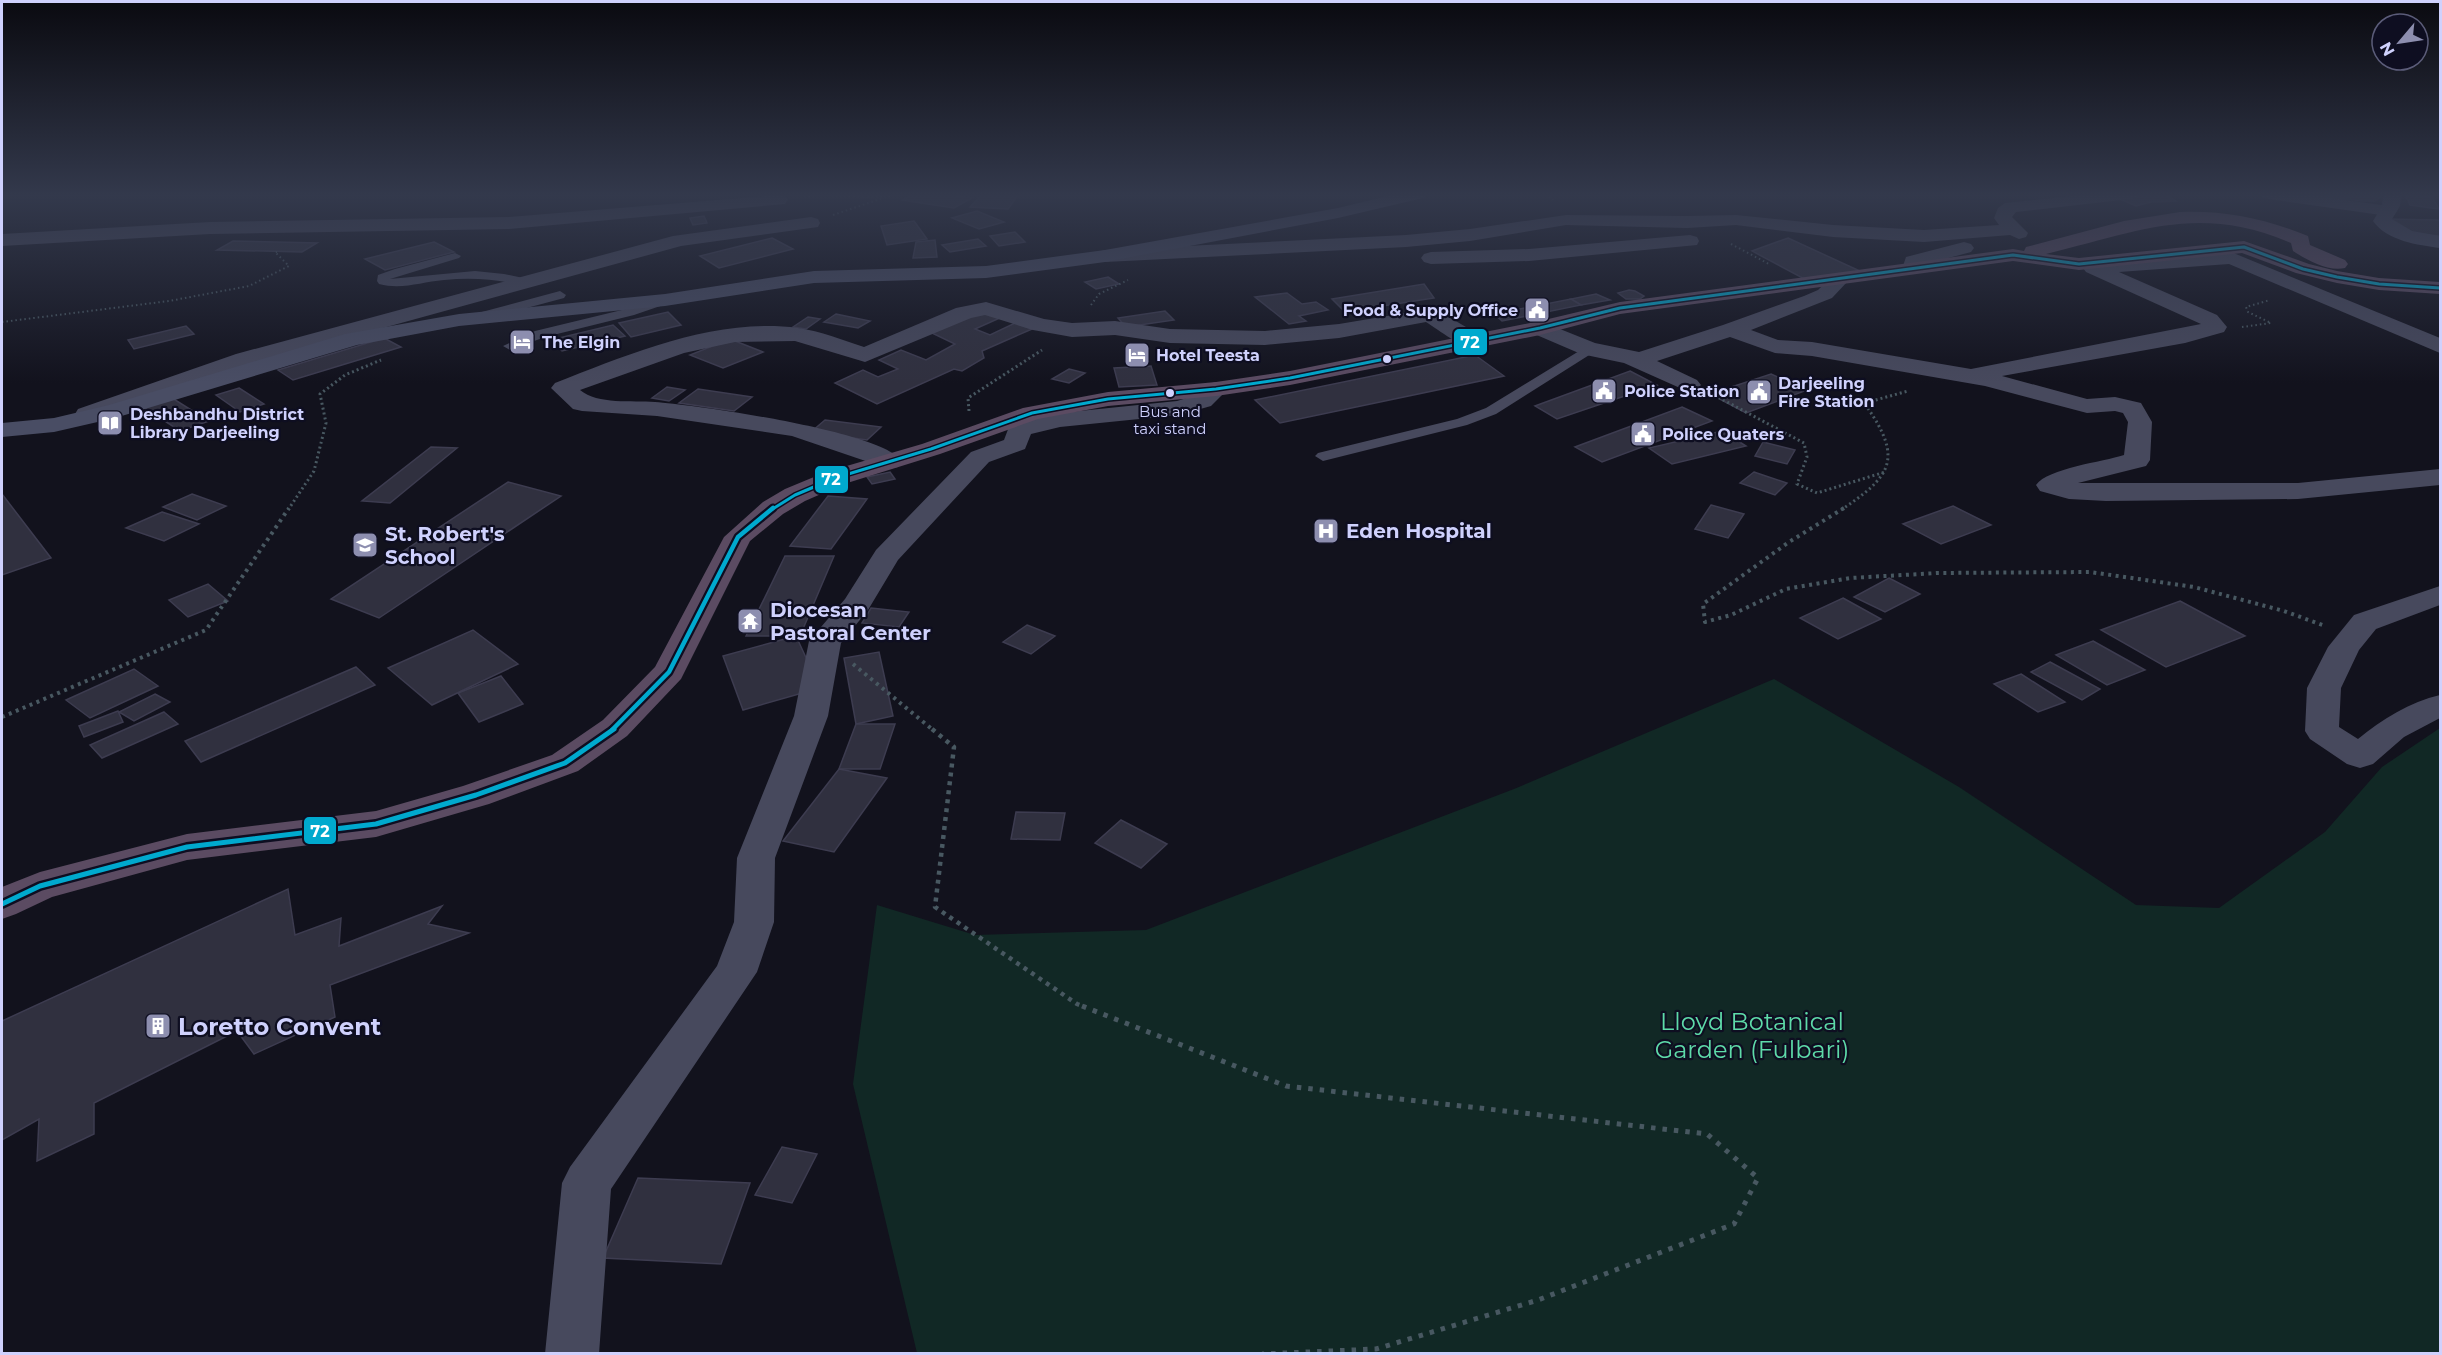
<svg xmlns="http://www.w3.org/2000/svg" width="2442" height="1355" font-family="Montserrat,sans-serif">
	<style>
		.green { fill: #112825 }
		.building { fill: #30303f; stroke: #3d3c50; stroke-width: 1.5 }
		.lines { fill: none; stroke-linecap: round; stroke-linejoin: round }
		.path-far4 { stroke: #485861; stroke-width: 2; stroke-dasharray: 1.5 3; stroke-linecap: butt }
		.path-far3 { stroke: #485861; stroke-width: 3; stroke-dasharray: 2 3; stroke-linecap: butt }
		.path-far2 { stroke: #485861; stroke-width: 4; stroke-dasharray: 3 4.5; stroke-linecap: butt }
		.path-far1 { stroke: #485861; stroke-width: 4.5; stroke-dasharray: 4 5; stroke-linecap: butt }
		.path { stroke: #485861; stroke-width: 5; stroke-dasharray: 4.5 7; stroke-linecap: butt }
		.lane { fill: #47495d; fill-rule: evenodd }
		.street { fill: #47495d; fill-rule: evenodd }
		.secondary { fill: #494d64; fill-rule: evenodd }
		.highway { fill: #5b4b62; fill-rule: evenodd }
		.bus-1-far2-casing { stroke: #0e0e21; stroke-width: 6 }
		.bus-1-far1-casing { stroke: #0e0e21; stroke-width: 9 }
		.bus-1-casing { stroke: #0e0e21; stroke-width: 10 }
		.bus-1-far2 { stroke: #00a9ce; stroke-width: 3 }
		.bus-1-far1 { stroke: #00a9ce; stroke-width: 4.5 }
		.bus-1 { stroke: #00a9ce; stroke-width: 5 }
		.bus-dot { fill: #cfd1fd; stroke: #0e0e21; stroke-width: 2 }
		.labels { text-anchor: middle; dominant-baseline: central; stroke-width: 4.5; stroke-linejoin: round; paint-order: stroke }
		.far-bus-label { font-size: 15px; fill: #cfd1fd; stroke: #0e0e21 }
		.far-poi-label { font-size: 16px; font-weight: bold; fill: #cfd1fd; stroke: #0e0e21; text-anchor: start }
		.poi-label { font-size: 20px; font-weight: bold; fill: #cfd1fd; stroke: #0e0e21; text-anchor: start }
		.near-park-label { font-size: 24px; fill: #5edba9; stroke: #0e0e21 }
		.near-poi-label { font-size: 24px; font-weight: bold; fill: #cfd1fd; stroke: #0e0e21; text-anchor: start }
		.line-badge { stroke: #0e0e21; stroke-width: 2 }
		.badge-label { font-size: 16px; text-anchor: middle; font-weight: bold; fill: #fff }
	</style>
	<rect width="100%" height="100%" fill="#12121d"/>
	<path class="green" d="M1774 679 1959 787 2136 905 2219 908 2325 832 2382 767 2440 728V1353H917L853 1084 877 905 975 935 1146 930 1514 789Z"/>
	<g class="building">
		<path d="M913 194H945L972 198 954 208 902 200Z"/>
		<path d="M982 194H1019L1008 209 970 207Z"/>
		<path d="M2130 194H2164L2176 201 2151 202 2136 206 2113 196Z"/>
		<path d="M2304 194H2380V197L2375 201H2362Z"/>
		<path d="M2405 194 2432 197 2439 209 2410 205Z"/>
		<path d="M977 211 1004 222 979 229 952 218Z"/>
		<path d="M704 216 707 223 693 225 690 218Z"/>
		<path d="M2387 219 2438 220 2440 222V236L2411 233Z"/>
		<path d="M914 221 927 239 887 245 881 226Z"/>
		<path d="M1015 232 1025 242 999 246 990 236Z"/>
		<path d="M772 238 793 249 719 268 700 256Z"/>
		<path d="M1788 238 1862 272 1810 282 1752 251Z"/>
		<path d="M978 239 986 246 950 252 942 245Z"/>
		<path d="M935 240 937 257 913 258 916 242Z"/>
		<path d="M233 241 317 243 302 252 217 250Z"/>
		<path d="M434 242 454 252 385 270 365 259Z"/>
		<path d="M1108 277 1119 284 1096 289 1085 282Z"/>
		<path d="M1424 284 1434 298 1345 312 1332 299Z"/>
		<path d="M1629 290 1635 291 1644 296 1640 299H1626L1618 293Z"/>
		<path d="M1287 293 1302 304 1316 302 1328 310 1299 316 1306 321 1289 324 1255 297Z"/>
		<path d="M1596 294 1610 300 1581 305 1571 299Z"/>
		<path d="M1571 299 1581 305 1502 321 1494 314Z"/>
		<path d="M985 310 1002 317 975 329 990 335 1015 323 1032 329 982 351 984 358 962 371 954 369 877 404 835 383 863 370 878 377 898 369 879 360 901 350 926 360 955 344 932 333Z"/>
		<path d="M1165 311 1174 320 1126 327 1118 318Z"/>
		<path d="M668 312 681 325 631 337 619 323Z"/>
		<path d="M836 314 870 321 858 328 824 322Z"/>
		<path d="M808 317 820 319 806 329 793 327Z"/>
		<path d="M613 325 625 336 562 351 551 340Z"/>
		<path d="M186 326 194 334 134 349 128 340Z"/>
		<path d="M384 338 401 347 293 380 278 370Z"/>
		<path d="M730 339 763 352 723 368 690 355Z"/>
		<path d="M1475 355 1504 376 1280 423 1255 400Z"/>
		<path d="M1151 366 1157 385 1119 387 1114 368Z"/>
		<path d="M1069 369 1085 373 1069 383 1052 379Z"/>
		<path d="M1630 371 1657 385 1557 419 1535 406Z"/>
		<path d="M1771 374 1807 390 1746 413 1710 394Z"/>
		<path d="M667 387 685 390 669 401 652 398Z"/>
		<path d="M239 388 264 404 240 412 216 395Z"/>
		<path d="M698 389 752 397 734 411 679 403Z"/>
		<path d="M172 398 209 421 180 431 143 407Z"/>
		<path d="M1682 407 1712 421 1602 462 1575 447Z"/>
		<path d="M825 420 881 427 867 440 811 432Z"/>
		<path d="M1722 431 1746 446 1672 464 1649 448Z"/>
		<path d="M1763 442 1795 450 1787 464 1755 456Z"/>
		<path d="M431 447 457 448 390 503 362 501Z"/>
		<path d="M890 472 895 479 872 484 867 477Z"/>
		<path d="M1754 472 1787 483 1775 495 1740 483Z"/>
		<path d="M508 482 561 496 379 618 331 599Z"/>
		<path d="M2 494 51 558 2 575Z"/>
		<path d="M192 494 226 506 197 520 163 507Z"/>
		<path d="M828 496 867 499 831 549 790 546Z"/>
		<path d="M1711 505 1744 514 1728 538 1695 529Z"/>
		<path d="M1953 506 1991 525 1941 544 1903 524Z"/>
		<path d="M162 512 199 524 164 541 126 528Z"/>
		<path d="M785 556H834L800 636H746Z"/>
		<path d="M1889 578 1920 594 1885 612 1854 597Z"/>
		<path d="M208 584 228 601 188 617 169 600Z"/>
		<path d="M1843 598 1881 619 1838 639 1800 618Z"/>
		<path d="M2180 601 2245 636 2166 667 2101 630Z"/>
		<path d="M871 608 909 612 899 627 862 623Z"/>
		<path d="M1027 625 1055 636 1031 654 1003 642Z"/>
		<path d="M473 630 518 664 432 705 388 668Z"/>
		<path d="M796 636 820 688 743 710 723 656Z"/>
		<path d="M2093 641 2145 670 2107 685 2056 655Z"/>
		<path d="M879 652 893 716 856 724 844 658Z"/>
		<path d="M2050 662 2100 689 2082 700 2031 672Z"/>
		<path d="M356 667 375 685 201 762 185 741Z"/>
		<path d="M134 669 158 686 90 718 66 700Z"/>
		<path d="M2021 674 2065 702 2038 712 1994 684Z"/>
		<path d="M501 676 523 704 479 722 458 693Z"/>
		<path d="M155 694 170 702 134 721 119 712Z"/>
		<path d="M118 711 123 722 84 737 79 726Z"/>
		<path d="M164 712 178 724 102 758 90 745Z"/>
		<path d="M856 724H895L880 769H839Z"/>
		<path d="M839 769 887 778 834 852 783 841Z"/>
		<path d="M1016 812 1065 813 1060 840 1011 839Z"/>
		<path d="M1121 820 1167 844 1141 868 1095 843Z"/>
		<path d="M288 889 295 935 341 918 339 946 442 906 428 924 469 933 330 985 335 1017 254 1054 237 1031 94 1103V1134L37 1161 39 1119 2 1140V1021Z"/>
		<path d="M782 1147 817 1154 792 1203 755 1195Z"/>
		<path d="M638 1178 750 1183 721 1264 603 1258Z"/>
	</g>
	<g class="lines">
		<g class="path-far4">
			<path d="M1545 194 1553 200"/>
			<path d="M804 197 819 195 884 197"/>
			<path d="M833 215 895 194"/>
			<path d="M1731 244 1769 264"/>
			<path d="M1091 305 1099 294 1128 280"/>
			<path d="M2 322 169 301 249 286 289 266 275 252H277"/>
			<path d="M2242 327 2271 323 2248 312 2246 307 2270 300"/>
		</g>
		<g class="path-far3">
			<path d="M1714 395 1804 443 1807 457 1797 484 1817 493 1885 472"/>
			<path d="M969 411 968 398 1042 350"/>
			<path d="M288 510 314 471 326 423 320 394 345 375 381 360"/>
			<path d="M1841 510C1890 477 1904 460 1867 407L1872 401 1908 391"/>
		</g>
		<g class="path-far2">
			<path d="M1844 508 1789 542 1703 604 1705 622 1731 615 1786 589 1850 578 1938 573 2090 572 2194 587 2284 611 2325 626"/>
			<path d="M853 664 933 730"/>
			<path d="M2 717 206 630 289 508"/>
		</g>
		<path class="path-far1" d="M932 729 954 747 935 907 1077 1004 1085 1007"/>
		<path class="path" d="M1082 1006 1286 1086 1707 1134 1758 1178 1734 1224 1538 1300 1376 1349 1262 1354"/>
		<g class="lane">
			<path d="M455 253 461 256 459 258 390 279 475 271 504 274 528 279 530 282 524 286C498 279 471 277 444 280 421 282 402 290 379 284L377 281 378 275 395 269Z"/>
			<path d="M560 291 566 295 564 298 482 320 476 316 478 313Z"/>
			<path d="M665 296 669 297 671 300 669 303 634 315 545 337 510 350 503 346 535 331 626 309Z"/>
			<path d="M1589 345 1594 346 1596 349 1594 352 1496 414 1467 425 1323 461 1315 456 1318 453 1457 419 1486 408Z"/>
		</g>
		<g class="street">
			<path d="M2092 194H2139L2136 198 2130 199 2016 212 2012 217 2028 233 2026 237 2019 239 2010 235 1924 242 1833 237 1736 225 1687 228 1566 225 1470 241 1406 247 1105 262 1098 260 1095 256 1098 252 1105 250 1406 235 1470 229 1566 215 1687 216 1736 215 1833 225 1924 230 1999 225 1994 218 1998 208 2005 203Z"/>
			<path d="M2260 194H2304L2388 206 2394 207 2397 211 2394 215 2388 216 2269 199 2263 198Z"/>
			<path d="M779 195 785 196 788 200 785 204 509 229 210 234 2 246V234L210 222 509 217Z"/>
			<path d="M811 217 818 219 820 223 818 227 681 246 252 364 96 419 87 421 78 419 75 414 78 409 236 354 673 236Z"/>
			<path d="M1690 235 1697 237 1699 241 1697 245 1529 261 1431 264 1424 262 1421 258 1424 254 1431 252 1529 249Z"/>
			<path d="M1964 242 1971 244 1974 248 1971 252 1922 265 1919 273H1905L1902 269 1906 257Z"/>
			<path d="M2231 252 2440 338V353L2229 264 2119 272 2217 315 2227 327 2224 332 2185 343 2002 376 2087 399 2115 397 2141 403 2152 422 2150 460 2146 466 2078 483H2298L2440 469V485L2298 499 2106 501 2069 499 2040 491 2036 485C2048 468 2103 462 2124 455L2128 422 2123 413 2115 411 2087 413 1985 386 1812 356 1775 353 1730 337 1657 361 1697 380 1701 385 1697 390 1689 392 1624 363 1581 354 1532 333 1529 328 1532 323 1540 321 1595 343 1639 352 1723 325 1804 296 1818 290 1831 277H1845L1848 281 1832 298 1751 330 1778 340 1812 342 1971 369 2201 324 2086 272 2083 268 2086 264 2093 262Z"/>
			<path d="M986 302 1044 319 1072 323 1115 321 1170 329 1265 331 1339 324 1429 309 1437 310 1483 337 1486 342 1483 347C1464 351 1442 332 1426 322L1339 338 1265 345 1170 343 1115 335 1072 337 1033 330 985 315 971 318 865 362 795 341 735 342 684 353 580 390C598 405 632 400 655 402 697 405 881 431 902 461L898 467 889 469 792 436 657 416 582 411 573 409 551 388 555 383C630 354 715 317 798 328 821 331 842 340 864 347L956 308Z"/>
			<path d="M1216 382 1224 384 1228 389 1211 406 1179 415 1060 427 1031 434 1025 449 989 462 898 560 868 610 841 643 828 716 775 858 774 922 757 972 611 1189 599 1354H545L562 1183 570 1167 717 966 734 922 737 858 794 716 809 641 845 599 876 550 971 452 1004 440 1010 424 1060 413 1177 401 1193 396 1208 384Z"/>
			<path d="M2440 586V605L2376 629 2359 650 2341 688 2339 727 2358 739C2382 719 2410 702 2440 695V718L2404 737 2373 764 2360 768 2347 764 2310 739 2305 731 2307 688 2328 647 2354 615Z"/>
		</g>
		<g class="secondary">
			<path d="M1396 194H1426L1423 198 1338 218 1105 262 986 278 814 283 665 306 459 326 357 345 115 418 54 432 2 437V423L54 418 109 405 345 334 459 314 665 294 814 271 986 266 1105 250 1338 208Z"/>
			<path d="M2383 194H2401L2400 206 2392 219 2412 231 2440 236V248C2418 245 2387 241 2373 221L2382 206Z"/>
		</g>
		<path class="highway" d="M2180 212C2224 210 2267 219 2308 236L2310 245 2345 260 2348 264 2345 268C2328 272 2307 260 2293 251L2291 243C2198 203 2138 232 2046 254L2079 258 2244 241 2309 264 2337 271 2379 278 2440 282V294L2379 290 2337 283 2296 273 2242 253 2079 270 2013 261 1620 314 1540 335 1290 385 1216 396 1108 406 1038 419 940 454 844 484 805 501 783 514 750 541 681 679 627 736 578 771 489 804 376 837 187 860 52 897 16 914 2 919V887L40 872 187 834 376 811 463 786 552 755 603 720 655 667 724 537 763 502 785 489 826 472 922 444 1023 408 1108 392 1216 382 1290 371 1540 321 1620 302 2013 249 2024 251 2026 247 2124 221Z"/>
		<g class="bus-1-far2-casing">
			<path id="bus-1-far2" d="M771 510 795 495 835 478 931 449 1032 413 1108 399 1216 389 1290 378 1540 328 1620 308 2013 255 2079 264 2244 247 2303 269 2337 277 2379 284 2440 288"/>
		</g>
		<g class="bus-1-far1-casing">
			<path id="bus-1-far1" d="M612 730 669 672 738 537 773 508"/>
		</g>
		<g class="bus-1-casing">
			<path id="bus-1" d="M2 904 40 886 187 847 376 824 476 795 565 763 614 729"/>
		</g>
		<use href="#bus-1-far2" class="bus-1-far2"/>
		<use href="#bus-1-far1" class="bus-1-far1"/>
		<use href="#bus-1" class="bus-1"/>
	</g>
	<linearGradient id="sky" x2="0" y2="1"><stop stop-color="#0a0a10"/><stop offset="0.51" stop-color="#33394c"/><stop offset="1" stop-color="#33394c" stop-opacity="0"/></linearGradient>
	<rect width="2442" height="383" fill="url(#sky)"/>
	<defs>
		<g id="civic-square" transform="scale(1.35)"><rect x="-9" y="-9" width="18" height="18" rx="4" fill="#8d8eaf" stroke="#0e0e21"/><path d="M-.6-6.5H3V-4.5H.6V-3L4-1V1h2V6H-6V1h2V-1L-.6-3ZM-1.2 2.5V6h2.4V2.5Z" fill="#fff"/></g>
		<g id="hotel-square" transform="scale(1.35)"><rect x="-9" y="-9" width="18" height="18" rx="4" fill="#8d8eaf" stroke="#0e0e21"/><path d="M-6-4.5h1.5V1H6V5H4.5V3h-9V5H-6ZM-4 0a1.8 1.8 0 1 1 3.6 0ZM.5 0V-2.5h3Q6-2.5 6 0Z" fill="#fff"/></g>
		<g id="library-square" transform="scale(1.35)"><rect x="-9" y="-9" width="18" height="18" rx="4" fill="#8d8eaf" stroke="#0e0e21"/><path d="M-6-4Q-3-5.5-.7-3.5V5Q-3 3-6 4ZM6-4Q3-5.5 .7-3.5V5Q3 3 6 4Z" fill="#fff"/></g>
		<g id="hospital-square" transform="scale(1.35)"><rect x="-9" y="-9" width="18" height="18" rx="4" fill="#8d8eaf" stroke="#0e0e21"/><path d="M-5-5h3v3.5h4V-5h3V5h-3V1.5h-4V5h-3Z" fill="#fff"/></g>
		<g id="school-square" transform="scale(1.35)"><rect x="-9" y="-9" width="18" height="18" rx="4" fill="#8d8eaf" stroke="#0e0e21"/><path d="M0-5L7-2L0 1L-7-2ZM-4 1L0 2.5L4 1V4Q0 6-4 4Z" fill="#fff"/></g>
		<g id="temple-square" transform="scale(1.35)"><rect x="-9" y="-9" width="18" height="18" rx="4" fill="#8d8eaf" stroke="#0e0e21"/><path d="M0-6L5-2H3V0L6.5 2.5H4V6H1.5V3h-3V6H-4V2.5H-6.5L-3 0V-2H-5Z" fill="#fff"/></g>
		<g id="building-square" transform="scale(1.35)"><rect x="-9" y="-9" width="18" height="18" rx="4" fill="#8d8eaf" stroke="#0e0e21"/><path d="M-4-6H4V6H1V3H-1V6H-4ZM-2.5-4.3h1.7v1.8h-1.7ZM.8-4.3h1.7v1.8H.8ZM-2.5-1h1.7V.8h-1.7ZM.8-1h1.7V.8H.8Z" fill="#fff"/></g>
	</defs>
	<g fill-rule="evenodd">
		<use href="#civic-square" x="1537" y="310"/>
		<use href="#hotel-square" x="522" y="342"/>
		<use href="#hotel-square" x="1137" y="355"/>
		<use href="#civic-square" x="1604" y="391"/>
		<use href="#civic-square" x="1759" y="392"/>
		<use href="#library-square" x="110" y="423"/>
		<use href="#civic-square" x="1643" y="434"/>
		<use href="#hospital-square" x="1326" y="531"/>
		<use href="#school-square" x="365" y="545"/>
		<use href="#temple-square" x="750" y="621"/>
		<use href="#building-square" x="158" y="1026"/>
	</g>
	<g class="bus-dot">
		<circle cx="1387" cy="359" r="5"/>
		<circle cx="1170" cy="393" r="5"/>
	</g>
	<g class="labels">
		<g class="far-bus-label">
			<text x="1170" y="411">Bus and<tspan x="1170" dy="17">taxi stand</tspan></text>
		</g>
		<g class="far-poi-label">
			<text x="1518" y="310" text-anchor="end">Food &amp; Supply Office</text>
			<text x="542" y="342">The Elgin</text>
			<text x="1156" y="355">Hotel Teesta</text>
			<text x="1778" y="383">Darjeeling<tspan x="1778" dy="18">Fire Station</tspan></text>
			<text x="1624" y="391">Police Station</text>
			<text x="130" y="414">Deshbandhu District<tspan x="130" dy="18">Library Darjeeling</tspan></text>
			<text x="1662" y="434">Police Quaters</text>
		</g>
		<g class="poi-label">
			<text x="1346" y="531">Eden Hospital</text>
			<text x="385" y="534">St. Robert's<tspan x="385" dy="23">School</tspan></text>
			<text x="770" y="610">Diocesan<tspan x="770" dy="23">Pastoral Center</tspan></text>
		</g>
		<g class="near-park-label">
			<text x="1752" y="1021">Lloyd Botanical<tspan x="1752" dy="28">Garden (Fulbari)</tspan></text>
		</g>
		<g class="near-poi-label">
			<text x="178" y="1026">Loretto Convent</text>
		</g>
	</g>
	<g class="line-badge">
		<rect x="1453" y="328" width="35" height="28" rx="6" fill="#00a9ce"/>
		<rect x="814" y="465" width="35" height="29" rx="6" fill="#00a9ce"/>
		<rect x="303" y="816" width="34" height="29" rx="6" fill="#00a9ce"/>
	</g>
	<g class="badge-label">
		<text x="1470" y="348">72</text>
		<text x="831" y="485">72</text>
		<text x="320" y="837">72</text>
	</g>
	<rect width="2442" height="1355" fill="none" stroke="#cfd1fd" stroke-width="6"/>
	<g transform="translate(2400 42) rotate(241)"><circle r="28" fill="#0e0e21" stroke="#5b5c79" stroke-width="1.5"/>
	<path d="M0-4.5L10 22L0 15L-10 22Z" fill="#8d8eaf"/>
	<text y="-9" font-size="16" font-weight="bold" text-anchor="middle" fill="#cfd1fd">N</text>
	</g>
</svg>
